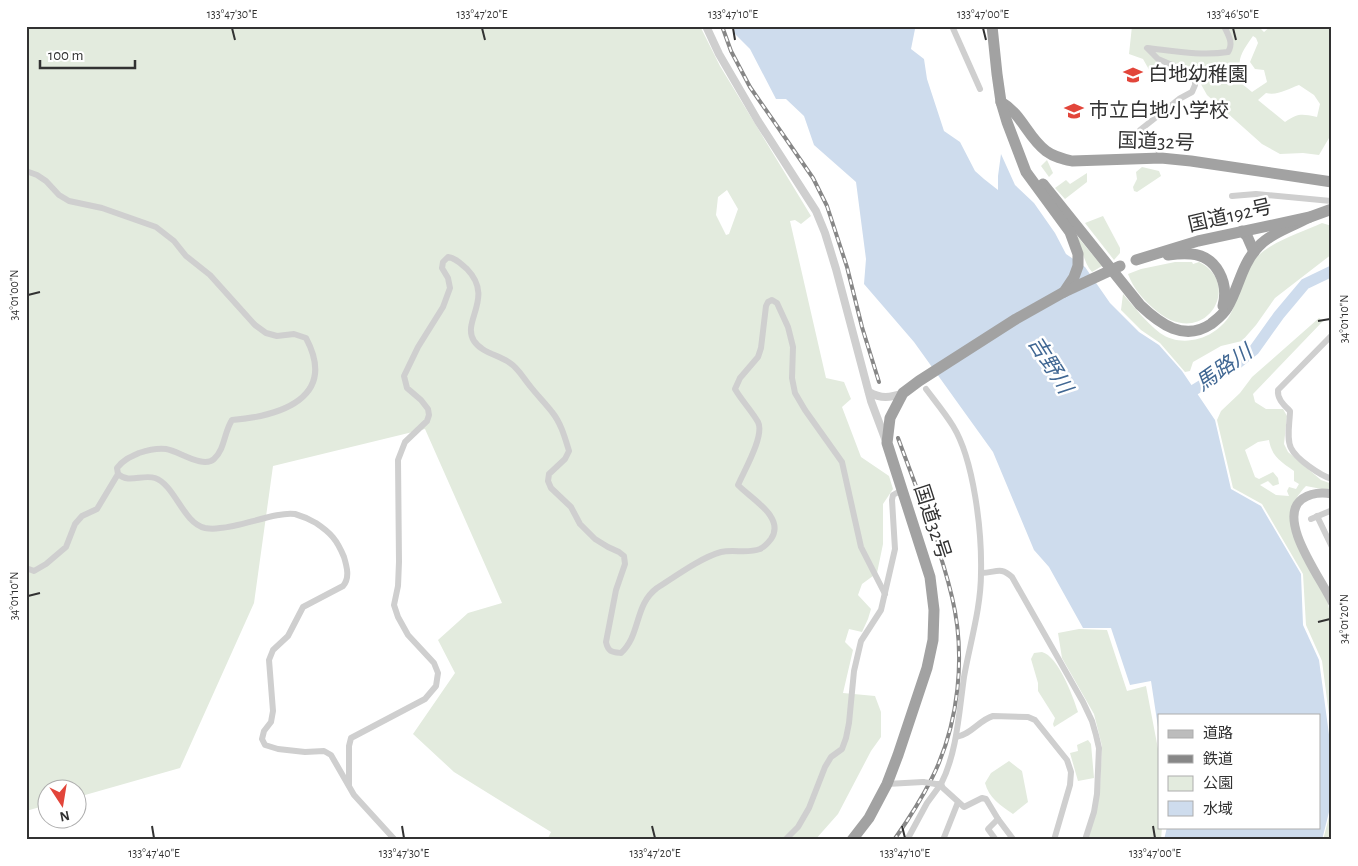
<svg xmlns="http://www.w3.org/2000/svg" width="1358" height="866" font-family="'Alegreya Sans','Noto Sans JP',sans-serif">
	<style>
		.green { fill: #e3ebde; fill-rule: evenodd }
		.water { fill: #cedced }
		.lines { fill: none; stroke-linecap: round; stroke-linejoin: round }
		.river { stroke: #cedced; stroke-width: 11 }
		.minor { stroke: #cfcfcf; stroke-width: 6 }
		.tertiary { stroke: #cfcfcf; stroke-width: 8 }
		.secondary { stroke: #bcbcbc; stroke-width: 9 }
		.trunk { stroke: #a2a2a2; stroke-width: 11 }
		.rail-casing { stroke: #878787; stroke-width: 4 }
		.rail { stroke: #fff; stroke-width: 2; stroke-dasharray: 5.5; stroke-linecap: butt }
		.minor-bridge { stroke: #cfcfcf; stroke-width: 6 }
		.trunk-bridge { stroke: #a2a2a2; stroke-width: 11 }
		.ticks { fill: none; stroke: #323232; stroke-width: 2 }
		.labels { text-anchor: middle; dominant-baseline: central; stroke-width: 5; stroke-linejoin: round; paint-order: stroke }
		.poi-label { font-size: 20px; fill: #323232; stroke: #fff; text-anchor: start }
		.street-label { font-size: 20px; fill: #323232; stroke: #fff }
		.water-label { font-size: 21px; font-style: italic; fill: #406793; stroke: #fff }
		.neatline { fill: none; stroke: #323232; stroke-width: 2 }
		.ticks-label { font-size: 12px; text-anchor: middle; fill: #323232 }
	</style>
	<rect width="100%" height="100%" fill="#fff"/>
	<g class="green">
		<path d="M26 26H700L720 66 811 216 801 224 795 220 790 221 826 378 844 382 851 399 842 407 861 457 889 476 893 489 883 504V544L877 573 862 584 858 595 871 609 868 619 862 632 849 629 845 642 853 650 843 693 875 696 881 712V737L871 751 838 814 815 840H547L551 832 454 772 413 734 455 673 438 640 468 613 502 603 425 429 273 466 254 603 180 768 78 797V788H48L47 805 26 811ZM727 190 738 209 729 234 726 235 716 215 718 197Z"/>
		<path d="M1132 26H1258L1264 32 1271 26H1332V139L1329 138 1319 155 1303 153 1280 154 1262 144 1207 95 1193 70 1159 63 1152 75 1143 59 1129 54ZM1253 36 1256 38 1258 43 1250 62 1255 69 1264 70 1267 82 1252 92 1241 83C1238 59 1238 57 1253 36ZM1299 85 1314 95 1320 104 1317 117C1301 114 1299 113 1285 122L1258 100 1266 93C1277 96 1288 89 1299 85Z"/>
		<path d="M1047 160 1053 173 1049 177 1041 166Z"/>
		<path d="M1142 167 1159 171 1161 176 1137 192 1134 191 1133 187 1137 179 1136 172Z"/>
		<path d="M1087 173V182L1065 199 1055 188 1066 180 1070 184Z"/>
		<path d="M1103 216 1120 248V253L1114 260 1085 223Z"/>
		<path d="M1322 223 1332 226V254L1275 298 1256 325 1242 341 1221 346 1193 362 1190 371 1185 372 1160 343 1141 330 1121 310 1123 294C1135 308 1146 322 1160 333 1184 350 1220 337 1232 311 1240 294 1242 274 1255 259 1269 242 1303 232 1322 223Z"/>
		<path d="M1077 236 1102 266 1092 272C1083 262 1082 247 1077 236Z"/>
		<path d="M1175 262H1192L1193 264 1199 262C1245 285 1203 354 1153 308 1142 298 1133 288 1128 274L1141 269Z"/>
		<path d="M1319 318 1323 321 1253 394 1255 402 1266 409H1283L1287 416 1284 444 1288 452 1321 480 1332 484V491L1306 486C1274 519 1299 547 1316 579 1320 587 1325 595 1328 604 1329 609 1330 614 1332 619V738L1322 661 1306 625 1303 574 1262 504 1233 488 1217 420 1221 411 1240 393 1252 377ZM1269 440C1272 457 1280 461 1294 471V481L1299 484 1296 489 1289 487 1287 491 1289 496 1276 495 1260 485 1268 481 1273 486 1279 484 1278 478 1273 472 1259 479 1255 477 1245 450 1258 442Z"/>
		<path d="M1079 629 1107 630 1127 691 1146 686 1158 749 1159 827H1162L1161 840H1087L1100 787 1102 746 1094 714 1062 658 1058 633Z"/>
		<path d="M1042 652C1058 656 1073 696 1078 712L1054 727 1053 724 1055 718 1038 691V683L1031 659 1034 653Z"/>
		<path d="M1088 740 1091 744 1094 778 1078 781 1070 753 1078 751 1077 745Z"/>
		<path d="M1009 761 1022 771 1028 802 1013 814C1000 805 989 798 985 783L991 773Z"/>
		<path d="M1332 806V840H1323Z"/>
	</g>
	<path class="water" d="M735 26H912L915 29 911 49 924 59 927 79 944 131 960 142 975 171 984 179 998 190V176L1001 154 1015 185 1034 203 1055 233 1066 254 1085 267 1110 303 1139 332 1159 345 1182 371 1215 420 1231 489 1261 506 1301 574 1303 625 1319 660 1330 742 1331 804 1322 840H1164L1167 827H1319V715H1159V734L1151 681 1130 685 1111 628H1083L1049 567 1034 550 993 452 914 342 864 284 866 259 856 182 814 145 804 116 786 99H776L750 49 734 33Z"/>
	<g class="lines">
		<path class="river" d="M1181 398 1238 363 1254 350 1279 315 1305 284 1332 271"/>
		<g class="minor">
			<path d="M952 26 980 89"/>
			<path d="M1161 158 1157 147 1140 130 1179 99 1192 92 1195 85V79L1186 71 1158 59 1147 48C1174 51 1201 56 1228 52 1234 43 1228 35 1224 26"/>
			<path d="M26 171 37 175 46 181 59 195 69 201 102 208 156 227 174 241 186 256 210 275 255 325 266 333 277 336 294 334 306 338C338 398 280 416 232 420 224 432 225 449 214 459 203 469 179 451 166 449 157 448 148 450 139 453 130 457 123 460 117 468L118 474 97 509 82 516 75 524 66 547 46 564 34 571 26 568"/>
			<path d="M1232 196 1256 194 1331 201"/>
			<path d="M1332 335 1278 390C1277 399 1284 405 1290 411 1290 422 1286 438 1291 448 1296 459 1321 476 1332 479"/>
			<path d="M926 389C935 401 945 413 953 426 974 460 982 532 981 573 981 608 970 643 964 677 959 712 957 753 941 784H936"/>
			<path d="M118 474C129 484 142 474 155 478 175 485 183 523 205 528 210 529 215 529 220 528 241 527 278 511 295 514 302 516 309 519 316 523 331 533 337 540 344 557 347 567 350 578 343 586L303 607 288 636 273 650 269 660 273 711 271 722 264 731 262 739 265 745 278 749 305 752 324 751 331 755 354 795 395 840"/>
			<path d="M1317 516 1332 547"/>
			<path d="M1311 519 1330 511"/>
			<path d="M981 573C996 573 1000 566 1012 577L1083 702 1092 721 1096 735 1099 748 1097 794 1094 812 1085 840"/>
			<path d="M956 737C971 735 979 720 993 716L1028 717 1035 720 1067 760 1071 772 1070 785 1054 840"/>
			<path d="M887 784 923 782"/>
			<path d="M349 785V746L351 738 425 699 436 686 438 673 434 663 408 635 398 617 394 605 398 586 399 562 398 460 405 442 427 421 429 415 428 409 421 400 407 388 404 376 418 347 443 307 450 288 448 278 442 268 443 262 448 257C456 258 461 264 467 269 495 298 461 321 474 341 482 353 499 355 510 363 519 369 523 378 530 386 537 395 545 403 552 412 561 423 565 438 569 451L565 459 549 474 548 481 551 488 571 507 580 524 595 539 608 547 619 552 624 556 625 564 616 590 606 642C608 652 612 652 621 653 641 635 634 605 657 588 676 576 700 558 721 552 734 549 747 554 760 549 764 547 768 543 771 539 786 517 750 498 738 485 744 471 765 435 758 422 751 410 742 401 735 389L740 378 758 357 761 348 766 306 768 302 772 300 777 303 788 327 793 347 792 378 795 393 805 410 842 462 861 547 885 594"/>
			<path d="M785 840 798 827 809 808 825 767 831 757 842 749 846 738 849 723 854 671 861 641 881 610 895 549 892 500 893 495 902 490"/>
			<path d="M907 840 927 803 941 784 943 788 964 807 982 798 986 799 998 819 1013 839"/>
			<path d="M943 840 958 802"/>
			<path d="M996 840 988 829 998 819"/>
		</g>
		<g class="tertiary">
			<path d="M706 26 719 54 758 121 816 211 825 233 836 269 871 401 886 441"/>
			<path d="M869 392C881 399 890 398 903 393"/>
		</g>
		<path class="secondary" d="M1332 494C1321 492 1311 493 1302 499 1275 519 1323 581 1332 602"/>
		<g class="trunk">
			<path d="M1001 102C1022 114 1028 138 1046 151 1054 157 1063 159 1072 161L1161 158 1191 161 1332 182"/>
			<path d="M1043 184 1140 305C1160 324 1184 342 1211 324 1217 319 1223 315 1227 308 1239 288 1241 265 1258 247 1269 234 1295 225 1310 217"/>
			<path d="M1242 231 1247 236 1254 252"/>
			<path d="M1168 255C1175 254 1183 253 1191 254 1217 256 1229 283 1223 306"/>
			<path d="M1136 260 1198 241 1310 217 1332 209"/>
			<path d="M852 840 869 818 887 784 898 755 927 668 933 640 934 610 930 577 887 443 890 418 903 393 919 381 1016 319 1064 292 1074 277 1078 266V254L1070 232 1026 172 1007 122 1001 102 997 74 992 26"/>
		</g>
		<g class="rail-casing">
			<g id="rail">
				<path d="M722 26 731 51 750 87 813 178 827 206 847 267 862 327 879 382"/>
				<path d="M894 840C908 820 921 800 932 778 959 724 966 655 952 597 939 543 917 490 898 438"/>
			</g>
		</g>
		<use href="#rail" class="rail"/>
		<path class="minor-bridge" d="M923 782 936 784"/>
		<path class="trunk-bridge" d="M1064 292 1120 266"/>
	</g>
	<path class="ticks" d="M232 28 235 40M482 28 485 40M733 28 735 40M983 28 986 40M1233 28 1236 40M28 295 40 292M1318 321 1330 319M28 596 40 593M1318 622 1330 619M152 826 154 838M402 826 404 838M652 826 655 838M902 826 905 838M1153 826 1155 838"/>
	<defs>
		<g id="school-bare" transform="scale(1.5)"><path d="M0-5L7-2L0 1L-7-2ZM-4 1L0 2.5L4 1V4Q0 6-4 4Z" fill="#e2453a" stroke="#fff" stroke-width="2.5" paint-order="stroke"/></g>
	</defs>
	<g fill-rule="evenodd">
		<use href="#school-bare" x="1133" y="75"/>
		<use href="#school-bare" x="1074" y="111"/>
	</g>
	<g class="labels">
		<g class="poi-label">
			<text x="1148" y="75">白地幼稚園</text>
			<text x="1089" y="111">市立白地小学校</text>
		</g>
		<g class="street-label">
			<text transform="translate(1156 142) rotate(2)">国道32号</text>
			<text transform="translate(1230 216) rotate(-13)">国道192号</text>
			<text transform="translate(932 522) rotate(72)">国道32号</text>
		</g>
		<g class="water-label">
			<text transform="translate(1050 365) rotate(58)">吉野川</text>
			<text transform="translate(1224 368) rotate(-35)">馬路川</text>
		</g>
	</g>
	<rect width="1358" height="866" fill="none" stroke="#ffffff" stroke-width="55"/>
	<rect x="1158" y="714" width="162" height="115" fill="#ffffff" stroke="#adadad"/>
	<rect x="1168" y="730" width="25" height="8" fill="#bcbcbc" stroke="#adadad"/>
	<text x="1203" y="738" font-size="15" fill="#323232">道路</text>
	<rect x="1168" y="755" width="25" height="8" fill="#878787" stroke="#adadad"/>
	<text x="1203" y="764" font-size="15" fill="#323232">鉄道</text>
	<rect x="1168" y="776" width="25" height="15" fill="#e3ebde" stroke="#adadad"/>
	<text x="1203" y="788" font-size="15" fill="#323232">公園</text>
	<rect x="1168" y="801" width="25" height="15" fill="#cedced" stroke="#adadad"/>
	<text x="1203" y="814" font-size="15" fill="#323232">水域</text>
	<g transform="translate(62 804) rotate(168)"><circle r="24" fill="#ffffff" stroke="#adadad"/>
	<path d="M0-4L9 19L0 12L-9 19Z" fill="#e2453a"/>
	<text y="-8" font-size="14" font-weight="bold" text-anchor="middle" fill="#323232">N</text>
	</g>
	<path d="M40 60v8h95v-8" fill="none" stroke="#323232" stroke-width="2.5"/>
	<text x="48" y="60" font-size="15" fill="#323232" stroke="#ffffff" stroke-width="4" paint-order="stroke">100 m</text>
	<rect x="28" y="28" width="1302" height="810" class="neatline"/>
	<g class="ticks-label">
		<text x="232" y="18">133°47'30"E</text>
		<text x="482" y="18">133°47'20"E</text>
		<text x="733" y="18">133°47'10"E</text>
		<text x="983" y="18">133°47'00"E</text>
		<text x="1233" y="18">133°46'50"E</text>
		<text transform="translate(14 295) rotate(-90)" y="4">34°01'00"N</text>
		<text transform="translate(1344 319) rotate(-90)" y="4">34°01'10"N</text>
		<text transform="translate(14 596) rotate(-90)" y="4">34°01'10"N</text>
		<text transform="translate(1344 619) rotate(-90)" y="4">34°01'20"N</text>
		<text x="154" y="857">133°47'40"E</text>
		<text x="404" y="857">133°47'30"E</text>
		<text x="655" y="857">133°47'20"E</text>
		<text x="905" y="857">133°47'10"E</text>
		<text x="1155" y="857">133°47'00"E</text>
	</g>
</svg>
